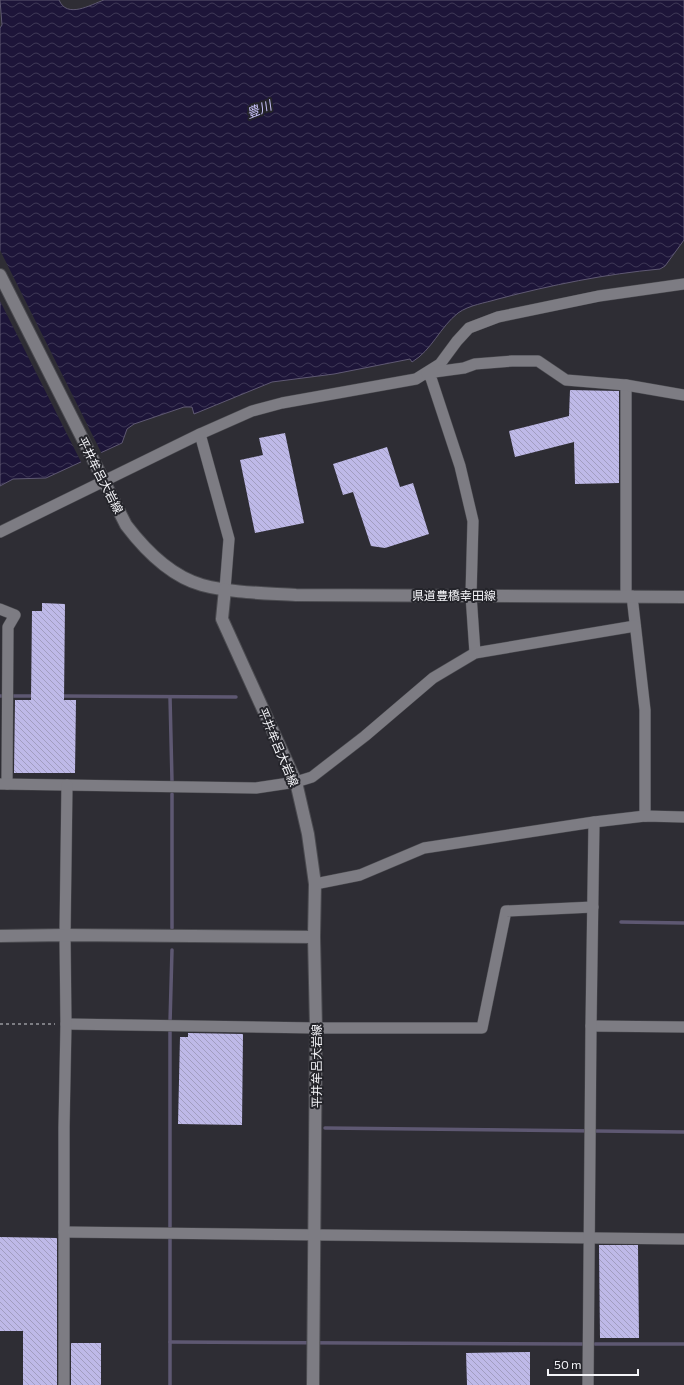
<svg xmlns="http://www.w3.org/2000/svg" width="684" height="1385" font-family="Commissioner,'Noto Sans JP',sans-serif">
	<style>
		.water { fill: url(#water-waves); stroke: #5e5872 }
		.pier { fill: #2e2d34 }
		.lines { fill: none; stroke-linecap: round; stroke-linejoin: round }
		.stream { stroke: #5e5872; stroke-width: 3.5 }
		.building { fill: url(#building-back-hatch) }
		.minor-casing { stroke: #4b4b50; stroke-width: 12 }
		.tertiary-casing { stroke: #4b4b50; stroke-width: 14 }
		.secondary-casing { stroke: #4b4b50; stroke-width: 14 }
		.path { stroke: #7d7d83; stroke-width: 2; stroke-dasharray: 3 3; stroke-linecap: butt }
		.minor { stroke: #7d7c83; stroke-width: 11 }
		.tertiary { stroke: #7d7c83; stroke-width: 12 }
		.secondary { stroke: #7d7c83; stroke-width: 12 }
		.labels { text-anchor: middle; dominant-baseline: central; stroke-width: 4; stroke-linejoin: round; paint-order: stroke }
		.street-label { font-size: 12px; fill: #f4f4f8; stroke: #24242a }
		.water-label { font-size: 13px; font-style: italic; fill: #c7c1f8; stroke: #24242a }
	</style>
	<defs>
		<pattern id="water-waves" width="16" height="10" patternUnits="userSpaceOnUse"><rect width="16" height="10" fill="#1d1539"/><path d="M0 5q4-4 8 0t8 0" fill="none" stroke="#3e3856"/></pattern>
		<pattern id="building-back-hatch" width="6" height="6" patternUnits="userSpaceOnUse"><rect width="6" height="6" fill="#beb9e8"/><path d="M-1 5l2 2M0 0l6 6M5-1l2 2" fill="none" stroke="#a19dc0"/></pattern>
	</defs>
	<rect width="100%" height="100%" fill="#2e2d34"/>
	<path class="water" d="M0 0H59C67 19 90 5 104 0H684V240L665 266 660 269C606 274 551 285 498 299 485 303 469 305 458 313 440 327 432 350 412 362L410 359 334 374 272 382 194 414 192 407H184L134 424 127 429 122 443 46 478 13 479 0 486V28L2 25Z"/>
	<path class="pier" d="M0 250 102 454 82 464 0 301Z"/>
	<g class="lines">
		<g class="stream">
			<path d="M0 696H2"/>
			<path d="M11 696H34"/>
			<path d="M61 696 236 697"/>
			<path d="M170 697 172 781"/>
			<path d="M621 922 684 923"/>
			<path d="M172 928V794"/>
			<path d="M170 1023 172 950"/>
			<path d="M325 1128 684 1132"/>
			<path d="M170 1230V1030"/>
			<path d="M170 1239V1385"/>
			<path d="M170 1342 583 1344"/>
			<path d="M595 1344H684"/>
		</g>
	</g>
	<g class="building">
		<path d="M570 390 619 391V483L575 484 574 442 515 457 509 431 569 416Z"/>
		<path d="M285 433 304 523 255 533 240 460 263 455 259 438Z"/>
		<path d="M387 447 400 487 413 483 429 534 385 548 371 546 353 492 343 495 333 464Z"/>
		<path d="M42 603 65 604 64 700H76L75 773H14L15 700H31L32 611H42Z"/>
		<path d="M188 1033 243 1034 242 1125 178 1124 180 1037H188Z"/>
		<path d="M0 1237 57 1238V1385H23V1331H0Z"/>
		<path d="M599 1245H638L639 1338H600Z"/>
		<rect x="71" y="1343" width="30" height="42"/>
		<path d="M530 1352V1385H467L466 1353Z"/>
	</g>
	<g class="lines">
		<g class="minor-casing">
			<g id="minor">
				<path d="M626 385V596"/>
				<path d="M200 434 229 539 225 589"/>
				<path d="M0 532 200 434 252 411 282 403 416 379 440 364 457 341 469 328 498 317 599 296 684 284"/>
				<path d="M632 596 645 710V816"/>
				<path d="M0 609 15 615 8 627 7 784"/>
				<path d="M475 653 471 595 473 521 460 466 431 378 427 373 464 368 475 364 512 361H538L566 380 626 385 684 395"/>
				<path d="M0 784 256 788 296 782 312 777 365 736 433 678 475 653 635 626"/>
				<path d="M315 884 360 875 424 848 594 822 645 816 684 817"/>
				<path d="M66 1024 316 1028H482L506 911 593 907"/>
				<path d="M591 1026 684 1027"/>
				<path d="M64 1232 684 1239"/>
				<path d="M64 1385V1127L66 1024 65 935 67 785"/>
				<path d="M588 1385 591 1026 594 822"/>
			</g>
		</g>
		<g class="tertiary-casing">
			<path id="tertiary" d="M0 936 65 935 314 937"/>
		</g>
		<g class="secondary-casing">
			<g id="secondary">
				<path d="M0 275 126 525C145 550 170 576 202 585 232 593 265 593 296 595L684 597"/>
				<path d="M225 589 222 619 296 782 308 834 315 884 314 937 316 1028 313 1385"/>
			</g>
		</g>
		<path class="path" d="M0 1024H55"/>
		<use href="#minor" class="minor"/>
		<use href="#tertiary" class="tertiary"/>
		<use href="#secondary" class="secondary"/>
	</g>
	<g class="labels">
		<g class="street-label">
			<text transform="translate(101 475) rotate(63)">平井牟呂大岩線</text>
			<text x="454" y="595">県道豊橋幸田線</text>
			<text transform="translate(279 747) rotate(67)">平井牟呂大岩線</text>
			<text transform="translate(316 1066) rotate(-90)">平井牟呂大岩線</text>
		</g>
		<g class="water-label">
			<text transform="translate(259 109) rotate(-22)">豊川</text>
		</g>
	</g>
	<path d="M548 1369v6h90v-6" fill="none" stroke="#f4f4f8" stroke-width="2"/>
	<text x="554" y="1369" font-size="12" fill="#f4f4f8" stroke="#24242a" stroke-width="3" paint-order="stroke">50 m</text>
</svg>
